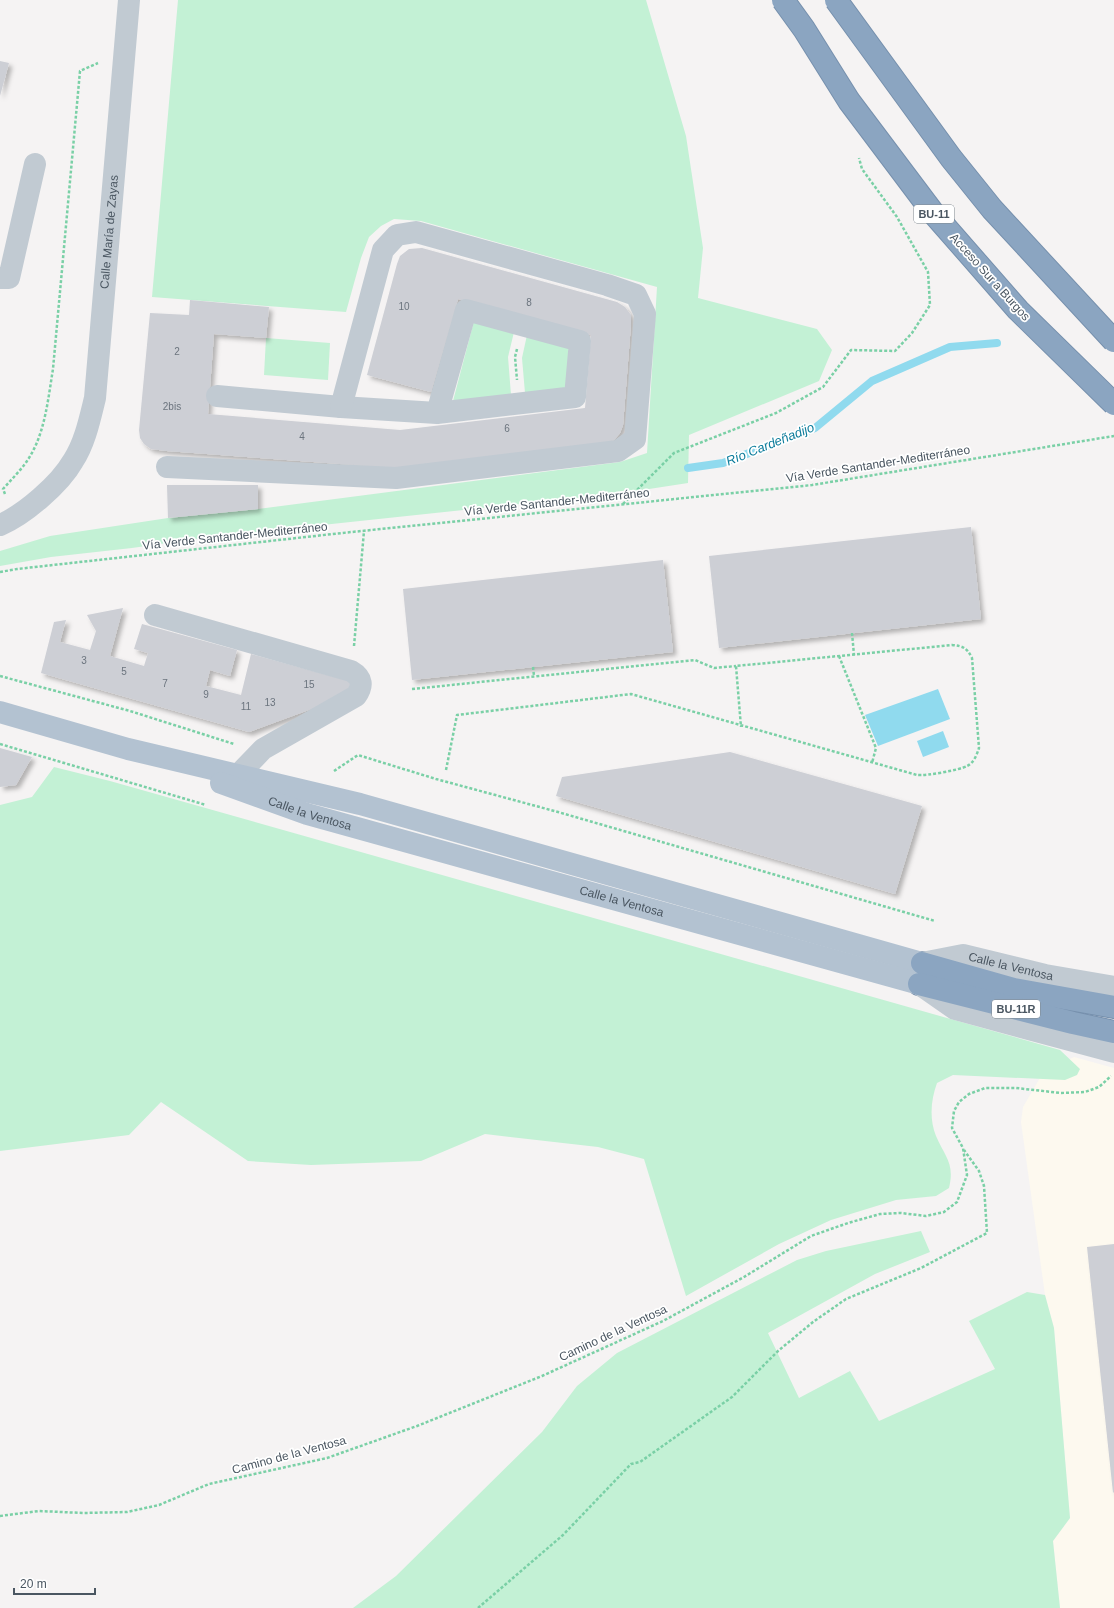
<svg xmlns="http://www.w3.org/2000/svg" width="1114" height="1608" font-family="Helvetica,sans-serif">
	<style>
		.commercial { fill: #fdf9ef }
		.green { fill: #c3f1d5 }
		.water { fill: #90daee }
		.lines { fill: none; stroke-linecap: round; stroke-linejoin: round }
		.stream { stroke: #90daee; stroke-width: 8 }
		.building { fill: #cdcfd5; filter: url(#shadow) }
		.highway-casing { stroke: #7690ad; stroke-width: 24 }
		.path { stroke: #7ad0a6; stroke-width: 2.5; stroke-dasharray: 3 2; stroke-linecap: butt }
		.minor { stroke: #c1cad2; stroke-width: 22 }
		.major { stroke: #b3c2d1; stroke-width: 22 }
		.highway { stroke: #8ba5c1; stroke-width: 22 }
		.highway-bridge-casing { stroke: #7690ad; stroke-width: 24; stroke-linecap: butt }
		.highway-bridge { stroke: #8ba5c1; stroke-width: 22 }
		.labels { text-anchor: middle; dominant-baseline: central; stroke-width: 3.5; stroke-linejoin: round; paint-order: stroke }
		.number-label { font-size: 10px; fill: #6b747e }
		.shield { fill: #fff; stroke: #808990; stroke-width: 1 }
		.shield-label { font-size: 11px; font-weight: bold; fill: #4a5661 }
		.street-label { font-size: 12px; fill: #4a5661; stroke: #fff }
		.water-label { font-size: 13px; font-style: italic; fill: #0c7c9b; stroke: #fff }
	</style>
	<defs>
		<filter id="shadow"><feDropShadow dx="3.5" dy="3.5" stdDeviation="2" flood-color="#0004"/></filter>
	</defs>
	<rect width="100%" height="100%" fill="#f5f3f3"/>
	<path class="commercial" d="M1074 1057 1114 1068V1608H1060L1053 1541 1070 1518 1054 1328 1045 1295 1021 1122 1023 1107 1044 1071Z"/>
	<g class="green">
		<path d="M178 0H646L686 136 703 248 698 298 817 329 832 350 819 381 689 435 688 483 623 493 210 537 132 548 51 557 0 566V551L50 536 168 518 258 509 620 462 647 453 657 287 421 221 394 219 381 226 369 237 361 258 346 312 152 297Z"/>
		<path d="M474 321 514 332 508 357 511 395 453 401Z"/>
		<path d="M527 335 569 346 566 388 525 393 522 358Z"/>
		<path d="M266 338 330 343 328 380 264 375Z"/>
		<path d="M54 767 110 781 1060 1050 1080 1069 1077 1075 1065 1080 953 1075 937 1083C931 1099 929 1119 936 1136 945 1157 955 1163 949 1188L936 1196 896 1200 831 1220 779 1244 686 1296 644 1159 598 1147 485 1134 421 1161 311 1165 248 1161 161 1102 129 1135 0 1151V805L32 797Z"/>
		<path d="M921 1231 930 1252 875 1274 768 1333 799 1398 850 1371 879 1421 995 1369 969 1321 1027 1292 1045 1295 1054 1328 1070 1518 1053 1541 1060 1608H353L396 1576 542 1432 577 1386 617 1353 797 1260 826 1251Z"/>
	</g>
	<g class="water">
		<path d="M938 689 950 719 878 746 865 715Z"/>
		<path d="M943 731 949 747 923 757 917 741Z"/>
	</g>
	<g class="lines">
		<path class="stream" d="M688 468 723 463 815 428 872 381 950 347 997 343"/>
	</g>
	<g class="building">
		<path d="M0 61 9 63 0 96Z"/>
		<path d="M422 248 617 302 625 307 631 315V324L623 425 620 433 614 440 605 444 394 468 167 451 151 449 144 444 140 438 139 430 150 313 189 315 190 300 269 307 266 338 214 334 208 414 400 430 585 408 591 335 458 299 431 392 367 375 397 264 400 256 409 249Z"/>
		<path d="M167 485H258V509L168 518Z"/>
		<path d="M971 527 981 619 719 648 709 556Z"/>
		<path d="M663 560 673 652 412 680 403 589Z"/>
		<path d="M123 608 110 656 144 666 148 653 134 649 142 624 237 650 230 676 210 670 206 686 241 695 251 654 349 681 352 687 314 708 249 732 41 673 54 622 66 620 60 642 90 650 96 631 87 615Z"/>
		<path d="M0 748 32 757 16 785 0 787Z"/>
		<path d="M730 752 922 806 895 894 556 796 562 777Z"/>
		<path d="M1114 1244V1492L1113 1493 1087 1247Z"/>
	</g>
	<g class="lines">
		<g class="highway-casing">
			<g id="highway">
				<path d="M922 963 1014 989 1114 1007"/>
				<path d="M919 984 1073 1023 1114 1032"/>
			</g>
		</g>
		<g class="path">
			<path d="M517 349 515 357 517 380"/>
			<path d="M5 494 3 489C11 480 20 471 27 461 45 435 48 399 53 369L80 71 98 63"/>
			<path d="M623 504 674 453 776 413 823 387 851 350 895 351 912 333 930 305 928 272 897 217 862 169 859 158"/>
			<path d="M0 572 17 569 342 533 812 485 1114 436"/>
			<path d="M852 633 854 655"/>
			<path d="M354 646 364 531"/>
			<path d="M839 656 876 748 872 763"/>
			<path d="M533 667 534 676"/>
			<path d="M0 676 130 711 234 744"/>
			<path d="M412 689 695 660 714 668 736 666"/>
			<path d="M0 744 206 805"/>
			<path d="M446 770 457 715 631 694 917 775C926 776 960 770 967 766 974 763 977 754 979 748L972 658C967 648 963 646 952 645L736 666 741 727"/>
			<path d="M334 771 358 755 436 779 558 812 935 921"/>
			<path d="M0 1516 39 1511 83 1513 127 1512 159 1505 209 1484 327 1458 417 1426 542 1376 663 1321 744 1277 811 1236 848 1223 880 1214 901 1213 926 1216 944 1212 957 1202 967 1175 963 1148 952 1128 954 1111 959 1102 969 1094 985 1088H1016L1061 1093 1085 1092 1099 1087 1111 1076"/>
			<path d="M478 1608 563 1535 631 1464 640 1462 732 1397 778 1351 813 1322 846 1299 921 1268 987 1233 984 1186 979 1171 964 1150"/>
		</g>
		<g class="minor">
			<path d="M0 278H9L35 164"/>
			<path d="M217 396 341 407 437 413 575 397 580 341 466 310 437 413"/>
			<path d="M167 467 396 478 618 451 635 439 645 314 636 295 607 285 416 232 397 235 383 250 341 407"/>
			<path id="s1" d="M0 525C24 515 60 484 73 461 85 443 90 418 95 398L129 0"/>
			<path d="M155 615 351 671C363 678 363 686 356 696L263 749 238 775"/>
			<path id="s2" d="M922 963 963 955 1045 975 1114 987"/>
			<path d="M922 986 955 1009 1114 1052"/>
		</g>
		<g class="major">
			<path d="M0 712 128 749 360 804 922 963"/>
			<path id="s3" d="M221 783 307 814 919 984"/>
		</g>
		<use href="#highway" class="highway"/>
		<g class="highway-bridge-casing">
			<g id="highway-bridge">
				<path d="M783 0 804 29 849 101 934 214 1018 310 1114 404"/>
				<path d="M836 0 951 158 992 209 1114 341"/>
			</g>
		</g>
		<use href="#highway-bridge" class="highway-bridge"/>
	</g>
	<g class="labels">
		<g class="number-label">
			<text x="529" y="302">8</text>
			<text x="404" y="306">10</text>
			<text x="177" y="351">2</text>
			<text x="172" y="406">2bis</text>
			<text x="507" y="428">6</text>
			<text x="302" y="436">4</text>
			<text x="84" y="660">3</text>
			<text x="124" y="671">5</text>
			<text x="165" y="683">7</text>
			<text x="309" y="684">15</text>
			<text x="206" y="694">9</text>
			<text x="270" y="702">13</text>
			<text x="246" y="706">11</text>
		</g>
		<g class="shield">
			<rect x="914" y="205" width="40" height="18" rx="3"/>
			<rect x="992" y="1000" width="48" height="18" rx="3"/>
		</g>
		<g class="shield-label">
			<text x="934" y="214">BU-11</text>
			<text x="1016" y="1009">BU-11R</text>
		</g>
		<g class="street-label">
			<text stroke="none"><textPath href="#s1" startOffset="332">Calle María de Zayas</textPath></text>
			<text transform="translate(990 277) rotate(48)">Acceso Sur a Burgos</text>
			<text transform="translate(878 464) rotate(-9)">Vía Verde Santander-Mediterráneo</text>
			<text transform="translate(557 502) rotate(-6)">Vía Verde Santander-Mediterráneo</text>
			<text transform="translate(235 536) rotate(-6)">Vía Verde Santander-Mediterráneo</text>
			<text stroke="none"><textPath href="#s3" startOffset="94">Calle la Ventosa</textPath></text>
			<text stroke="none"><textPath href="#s3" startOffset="418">Calle la Ventosa</textPath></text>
			<text stroke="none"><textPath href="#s2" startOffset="91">Calle la Ventosa</textPath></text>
			<text transform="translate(613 1333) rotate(-25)">Camino de la Ventosa</text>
			<text transform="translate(289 1455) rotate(-15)">Camino de la Ventosa</text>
		</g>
		<g class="water-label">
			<text transform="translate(770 444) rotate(-22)">Río Cardeñadijo</text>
		</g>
	</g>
	<path d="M14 1588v6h81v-6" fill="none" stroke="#4a5661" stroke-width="2"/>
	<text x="20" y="1588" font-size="12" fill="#4a5661" stroke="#ffffff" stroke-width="3" paint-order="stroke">20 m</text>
</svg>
